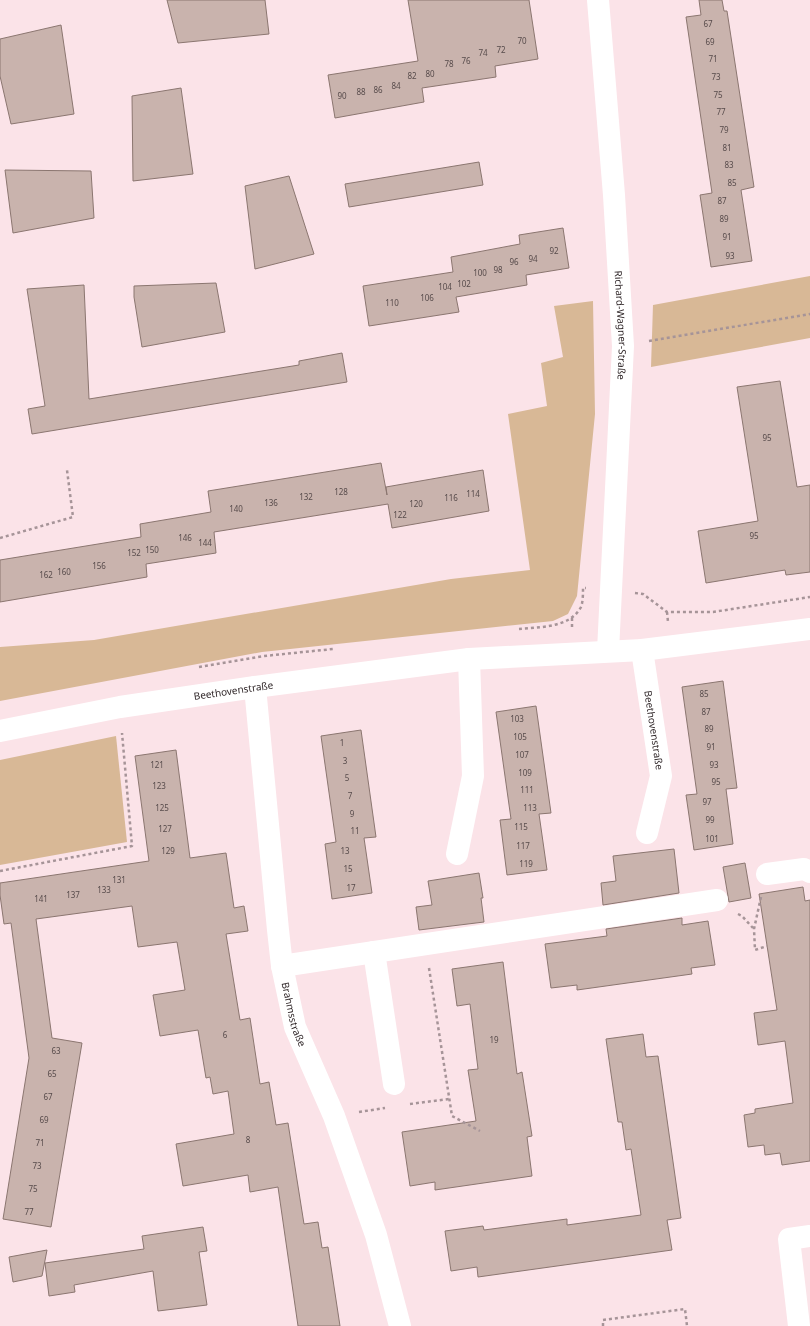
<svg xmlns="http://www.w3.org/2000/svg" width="810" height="1326" font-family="'Noto Sans',sans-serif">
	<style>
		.green { fill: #d8b896 }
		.building { fill: #c9b3ad; stroke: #8b7670 }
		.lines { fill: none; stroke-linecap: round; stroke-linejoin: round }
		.path { stroke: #a69498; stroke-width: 2.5; stroke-dasharray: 3 3; stroke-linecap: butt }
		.minor { stroke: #fff; stroke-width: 22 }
		.labels { text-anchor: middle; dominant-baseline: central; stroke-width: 4; stroke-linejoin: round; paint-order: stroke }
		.number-label { font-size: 8px; fill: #574b4b }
		.street-label { font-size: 10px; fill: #31282a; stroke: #fbe3e8 }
	</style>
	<rect width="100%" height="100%" fill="#fbe3e8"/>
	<g class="green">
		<path d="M810 276V338L651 367 653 305Z"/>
		<path d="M593 301 595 414 577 596 568 614 553 621 262 652 0 701V647L94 640 451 579 530 570 508 414 547 406 541 363 563 357 554 306Z"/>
		<path d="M116 736 127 842 0 865V760Z"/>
	</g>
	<g class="building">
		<path d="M167 0H265L269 34 178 43Z"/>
		<path d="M408 0H529L538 59 495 66 496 77 422 88 424 102 335 118 328 75 418 61Z"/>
		<path d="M699 0H722L724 11H727L754 187 741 190 752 261 711 267 700 195 712 193 686 17 701 15Z"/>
		<path d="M61 25 74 114 11 124 0 76V39Z"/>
		<path d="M181 88 193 174 133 181 132 96Z"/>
		<path d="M479 162 483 185 349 207 345 184Z"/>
		<path d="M5 170 91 171 94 218 13 233Z"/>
		<path d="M289 176 314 254 255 269 245 186Z"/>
		<path d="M563 228 569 268 526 275 527 285 456 297 459 312 369 326 363 286 453 272 451 257 520 244 519 235Z"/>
		<path d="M216 283 225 332 142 347 134 297V286Z"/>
		<path d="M84 285 89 399 299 365V361L342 353 347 382 32 434 28 409 45 406 27 289Z"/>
		<path d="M780 381 797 487 810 485V572L786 575 785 570 706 583 698 531 758 521 737 387Z"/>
		<path d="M381 463 387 495 386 487 483 470 489 511 392 528 388 504 214 532 216 553 146 564 147 577 0 602V560L141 537 140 524 211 512 208 491Z"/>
		<path d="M723 681 737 788 726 789 733 844 694 850 686 795 697 794 682 687Z"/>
		<path d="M536 706 551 813 539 814 547 870 507 875 500 820 511 819 496 712Z"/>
		<path d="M361 730 376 837 364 838 372 893 332 899 325 844 336 842 321 736Z"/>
		<path d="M176 750 190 858 226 853 234 908 244 906 248 931 226 934 240 1020 250 1018 260 1084 269 1082 276 1125 288 1123 304 1224 318 1222 322 1248 328 1247 340 1326H298L278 1187 250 1192 248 1175 183 1186 176 1144 234 1134 228 1091 213 1094 210 1077 206 1078 198 1030 160 1036 153 995 185 990 177 942 138 947 132 906 36 919 52 1038 82 1043 51 1227 3 1219 29 1058 11 923 4 924 0 895V883L149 861 135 756Z"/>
		<path d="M674 849 679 893 603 905 601 883 616 881 613 856Z"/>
		<path d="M745 863 751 898 729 902 723 867Z"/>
		<path d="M479 873 483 898H481L484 922 419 930 416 907 432 905 428 881Z"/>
		<path d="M803 887 805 901 810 900V1161L782 1165 780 1153 765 1155 764 1145 748 1147 744 1115 755 1113V1109L793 1103 785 1041 758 1045 754 1013 777 1010 759 894Z"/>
		<path d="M682 918V925L708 921 715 965 691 968 692 974 577 990V985L551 988 545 944 607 936 606 929Z"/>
		<path d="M503 962 517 1074 522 1072 532 1136 527 1137 532 1176 435 1190V1182L410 1186 402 1132 476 1121 468 1070 478 1069 470 1004 457 1006 452 969Z"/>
		<path d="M643 1034 646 1057 658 1056 681 1218 667 1220 672 1250 478 1277 477 1267 451 1271 445 1231 483 1226 484 1230 567 1219V1225L641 1215 631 1149 626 1150 622 1122H618L606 1039Z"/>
		<path d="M203 1227 207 1251 199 1252 207 1305 158 1311 153 1271 74 1285 75 1292 49 1296 45 1263 144 1249 142 1236Z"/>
		<path d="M47 1250 42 1276 13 1282 9 1257Z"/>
	</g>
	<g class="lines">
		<g class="path">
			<path d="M649 341 810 314"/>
			<path d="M0 538 73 517 67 470"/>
			<path d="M635 593 643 594 667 612H713L810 597"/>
			<path d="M667 612 668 622"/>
			<path d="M572 618V628"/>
			<path d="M519 629C539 627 570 628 581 607 583 602 583 594 583 588H586"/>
			<path d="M199 667 264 656 333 649"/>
			<path d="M0 871 132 846 122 733"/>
			<path d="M761 897 754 929 755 950 767 946"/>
			<path d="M738 914 742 916 753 928"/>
			<path d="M429 968 452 1116 480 1131"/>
			<path d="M410 1104 449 1099"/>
			<path d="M359 1112 385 1108"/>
			<path d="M603 1326V1320L685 1309 687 1326"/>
		</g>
		<g class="minor">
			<path id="s1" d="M598 0 614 195 623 346 608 651"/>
			<path id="s2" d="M642 650 661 776 647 833"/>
			<path id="s3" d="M255 687 278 930 282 966 295 1027 334 1116 376 1235 400 1326"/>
			<path id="s4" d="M0 731 120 707 255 687 469 659 642 650 810 629"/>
			<path d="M457 854 473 776 469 659"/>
			<path d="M767 874 804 869 810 872"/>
			<path d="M374 952 394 1084"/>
			<path d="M282 966 717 900"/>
			<path d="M799 1326 789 1239 810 1236"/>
		</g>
	</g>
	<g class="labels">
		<g class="number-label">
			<text x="708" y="23">67</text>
			<text x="522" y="40">70</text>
			<text x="710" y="41">69</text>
			<text x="501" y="49">72</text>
			<text x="483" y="52">74</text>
			<text x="713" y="58">71</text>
			<text x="466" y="60">76</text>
			<text x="449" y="63">78</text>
			<text x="430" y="73">80</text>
			<text x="412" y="75">82</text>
			<text x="716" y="76">73</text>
			<text x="396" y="85">84</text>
			<text x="378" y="89">86</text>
			<text x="361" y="91">88</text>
			<text x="718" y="94">75</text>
			<text x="342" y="95">90</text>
			<text x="721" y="111">77</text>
			<text x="724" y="129">79</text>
			<text x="727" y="147">81</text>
			<text x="729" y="164">83</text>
			<text x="732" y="182">85</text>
			<text x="722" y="200">87</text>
			<text x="724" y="218">89</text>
			<text x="727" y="236">91</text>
			<text x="554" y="250">92</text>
			<text x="730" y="255">93</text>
			<text x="533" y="258">94</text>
			<text x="514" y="261">96</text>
			<text x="498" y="269">98</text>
			<text x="480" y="272">100</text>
			<text x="464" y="283">102</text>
			<text x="445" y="286">104</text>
			<text x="427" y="297">106</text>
			<text x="392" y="302">110</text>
			<text x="767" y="437">95</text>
			<text x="341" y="491">128</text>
			<text x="473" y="493">114</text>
			<text x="306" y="496">132</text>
			<text x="451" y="497">116</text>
			<text x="271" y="502">136</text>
			<text x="416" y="503">120</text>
			<text x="236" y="508">140</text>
			<text x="400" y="514">122</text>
			<text x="754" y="535">95</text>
			<text x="185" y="537">146</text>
			<text x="205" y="542">144</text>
			<text x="152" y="549">150</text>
			<text x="134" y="552">152</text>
			<text x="99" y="565">156</text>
			<text x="64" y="571">160</text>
			<text x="46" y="574">162</text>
			<text x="704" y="693">85</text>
			<text x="706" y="711">87</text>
			<text x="517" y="718">103</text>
			<text x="709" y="728">89</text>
			<text x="520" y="736">105</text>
			<text x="342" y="742">1</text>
			<text x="711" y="746">91</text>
			<text x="522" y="754">107</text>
			<text x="345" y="760">3</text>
			<text x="157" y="764">121</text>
			<text x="714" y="764">93</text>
			<text x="525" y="772">109</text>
			<text x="347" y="777">5</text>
			<text x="716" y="781">95</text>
			<text x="159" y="785">123</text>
			<text x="527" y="789">111</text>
			<text x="350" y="795">7</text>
			<text x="707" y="801">97</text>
			<text x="162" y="807">125</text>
			<text x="530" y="807">113</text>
			<text x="352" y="813">9</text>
			<text x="710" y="819">99</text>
			<text x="521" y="826">115</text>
			<text x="165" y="828">127</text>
			<text x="355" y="830">11</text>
			<text x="712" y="838">101</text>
			<text x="523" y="845">117</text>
			<text x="168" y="850">129</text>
			<text x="345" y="850">13</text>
			<text x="526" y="863">119</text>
			<text x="348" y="868">15</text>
			<text x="119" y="879">131</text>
			<text x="351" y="887">17</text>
			<text x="104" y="889">133</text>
			<text x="73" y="894">137</text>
			<text x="41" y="898">141</text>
			<text x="225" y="1034">6</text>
			<text x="494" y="1039">19</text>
			<text x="56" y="1050">63</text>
			<text x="52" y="1073">65</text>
			<text x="48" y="1096">67</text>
			<text x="44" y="1119">69</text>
			<text x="248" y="1139">8</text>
			<text x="40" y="1142">71</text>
			<text x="37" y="1165">73</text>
			<text x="33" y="1188">75</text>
			<text x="29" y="1211">77</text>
		</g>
		<g class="street-label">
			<text stroke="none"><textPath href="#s1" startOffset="326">Richard-Wagner-Straße</textPath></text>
			<text stroke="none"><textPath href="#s4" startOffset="237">Beethovenstraße</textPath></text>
			<text stroke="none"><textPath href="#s2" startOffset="81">Beethovenstraße</textPath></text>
			<text stroke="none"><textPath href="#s3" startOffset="330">Brahmsstraße</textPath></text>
		</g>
	</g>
</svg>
